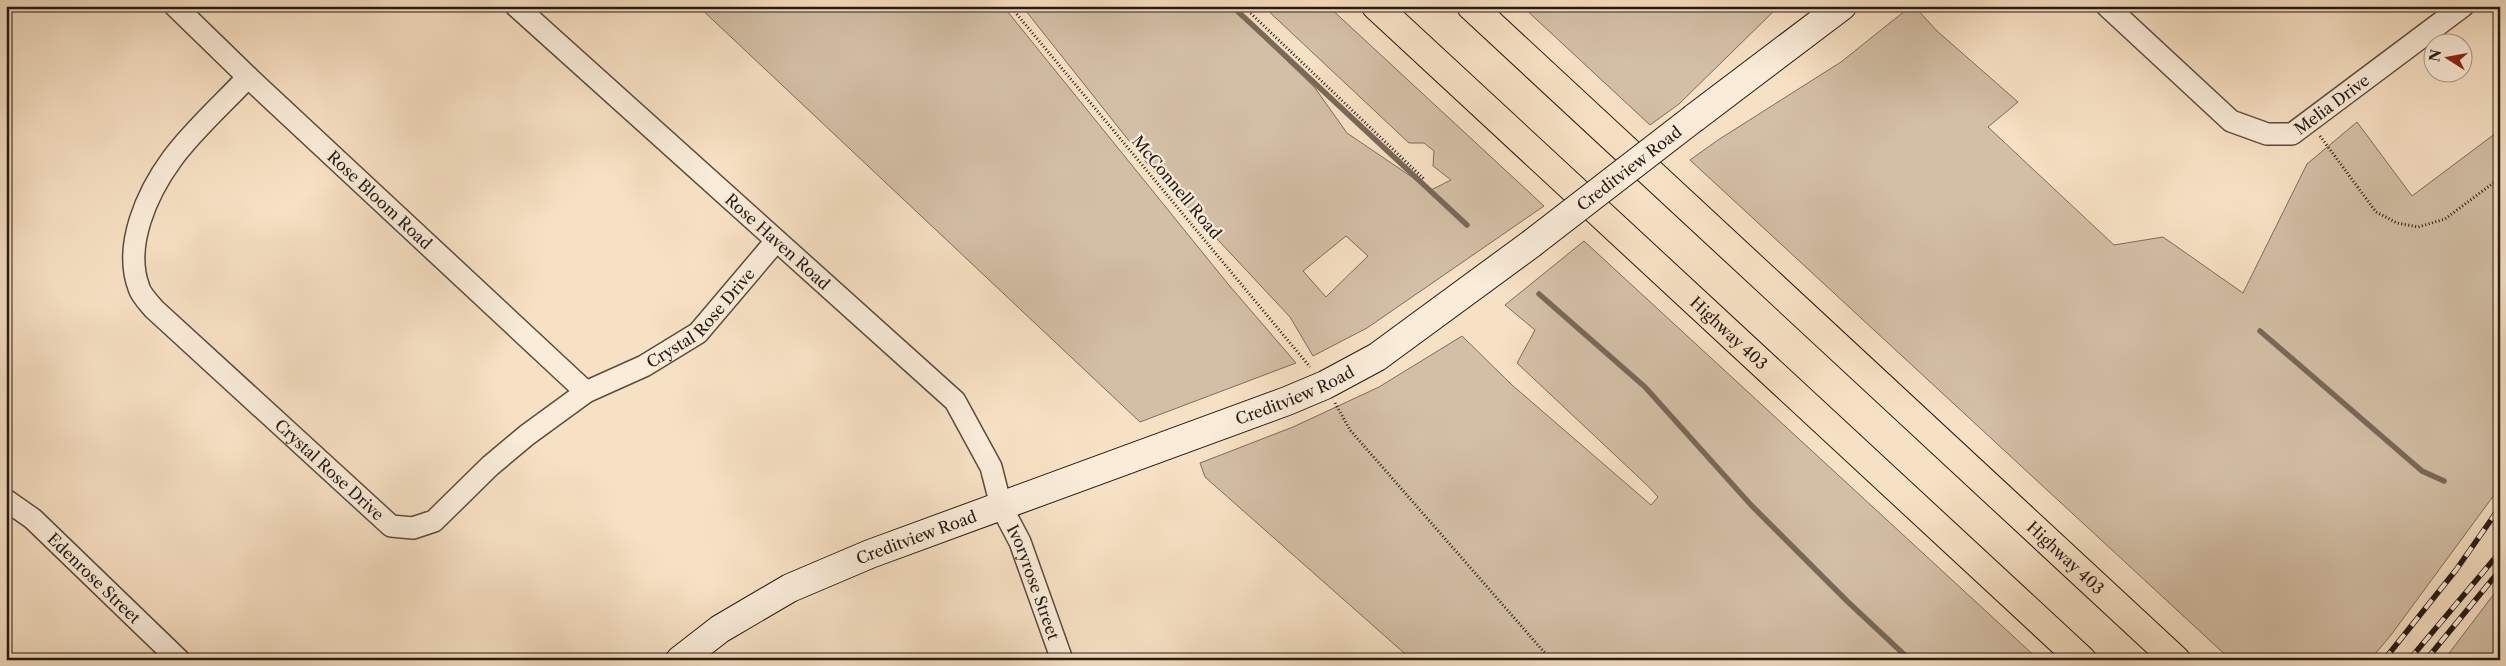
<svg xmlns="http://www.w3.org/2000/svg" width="2506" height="666" font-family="'Libre Caslon Text',serif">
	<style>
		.green { fill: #d3bfa6; stroke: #7c6c5c; fill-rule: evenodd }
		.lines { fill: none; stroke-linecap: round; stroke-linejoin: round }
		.stream { stroke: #786959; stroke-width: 5.5 }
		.minor-casing { stroke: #5a4c3f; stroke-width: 24 }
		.secondary-casing { stroke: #251a13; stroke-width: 30 }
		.motorway-casing { stroke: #251a13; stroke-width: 30 }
		.path { stroke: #251a13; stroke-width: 3; stroke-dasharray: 1 2.5; stroke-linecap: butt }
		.minor { stroke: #faecd9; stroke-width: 21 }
		.secondary { stroke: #faecd9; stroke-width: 28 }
		.motorway { stroke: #f7e1c4; stroke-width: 28 }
		.rail-casing { stroke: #251a13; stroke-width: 5.5 }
		.rail { stroke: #faecd9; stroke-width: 4; stroke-dasharray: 11; stroke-linecap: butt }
		.secondary-bridge-casing { stroke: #251a13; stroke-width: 30; stroke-linecap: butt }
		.secondary-bridge { stroke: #faecd9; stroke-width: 28 }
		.labels { text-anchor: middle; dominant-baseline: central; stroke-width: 4.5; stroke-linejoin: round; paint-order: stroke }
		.street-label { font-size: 16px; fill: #251a13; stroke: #faecd9 }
	</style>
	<rect width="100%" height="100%" fill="#f7e1c4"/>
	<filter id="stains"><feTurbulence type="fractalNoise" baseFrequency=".004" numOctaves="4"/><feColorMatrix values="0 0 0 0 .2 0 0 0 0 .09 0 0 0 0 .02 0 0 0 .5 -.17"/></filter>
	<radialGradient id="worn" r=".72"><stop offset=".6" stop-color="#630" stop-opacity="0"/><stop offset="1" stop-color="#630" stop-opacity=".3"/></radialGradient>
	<g class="green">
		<path d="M698 6H1003L1228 284 1296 363 1140 422Z"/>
		<path d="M1022 6H1231L1315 88 1347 133 1431 190 1451 180 1433 166 1434 151 1424 143H1409L1263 6H1328L1544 206 1367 328 1313 356 1290 317 1149 166ZM1346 236 1368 256 1326 297 1303 271Z"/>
		<path d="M1522 6H1779L1679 104 1650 125Z"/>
		<path d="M1911 6H1914L1937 31 2018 102 1988 127 2114 245 2163 237 2243 293 2307 164 2357 122 2412 196 2500 130V487L2391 635 2370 660H2231L1690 160 1718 140 1841 62Z"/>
		<path d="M1584 241 2039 660H1412L1205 477 1200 463 1293 427 1379 387 1462 336 1512 385 1651 505 1658 497 1649 487 1517 363 1535 330 1505 305Z"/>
		<path d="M2500 586V660H2444Z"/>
	</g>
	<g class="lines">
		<g class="stream">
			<path d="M1232 6 1467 225"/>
			<path d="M1539 294 1645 387 1751 505 1848 602 1910 660"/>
			<path d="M2260 331 2422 471 2444 481"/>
		</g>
		<g class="minor-casing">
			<g id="minor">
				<path id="s1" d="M175 6 248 77 586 392"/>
				<path id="s2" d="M516 6 955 401 991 467 1001 506 1020 542 1062 660"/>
				<path id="s3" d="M2107 6 2231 121 2267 134H2292L2463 6"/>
				<path id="s4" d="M248 77C224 103 193 130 172 159 147 193 123 246 139 288 141 295 149 303 154 309L391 526 413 528 434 521 490 466 527 435 586 392 644 366 698 333 776 241"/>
				<path id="s5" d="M6 500 33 519 179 660"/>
			</g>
		</g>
		<g class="secondary-casing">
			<g id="secondary">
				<path d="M1694 118 1842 6"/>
				<path id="s6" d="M680 660 720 629 790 588 870 554 1287 401 1325 385 1377 357 1531 244"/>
			</g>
		</g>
		<g class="motorway-casing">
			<g id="motorway">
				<path id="s7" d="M1376 6 2082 660"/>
				<path id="s8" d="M1471 6 2176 660"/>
			</g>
		</g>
		<g class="path">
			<path d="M1010 6 1310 367"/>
			<path d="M1243 6 1424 179"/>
			<path d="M2320 136 2376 212 2397 223 2418 227 2445 219 2500 178"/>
			<path d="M1335 403 1350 430 1551 660"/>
		</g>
		<use href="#minor" class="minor"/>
		<use href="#secondary" class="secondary"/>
		<use href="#motorway" class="motorway"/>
		<g class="rail-casing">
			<g id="rail">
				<path d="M2384 660 2456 570 2500 507"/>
				<path d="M2409 660 2500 552"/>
				<path d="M2426 660 2500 570"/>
			</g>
		</g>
		<use href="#rail" class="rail"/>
		<g class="secondary-bridge-casing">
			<g id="secondary-bridge">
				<path id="s9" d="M1531 244 1694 118"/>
			</g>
		</g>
		<use href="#secondary-bridge" class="secondary-bridge"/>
	</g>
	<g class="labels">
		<g class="street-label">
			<text stroke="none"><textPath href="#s3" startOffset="282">Melia Drive</textPath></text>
			<text stroke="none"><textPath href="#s9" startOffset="124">Creditview Road</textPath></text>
			<text transform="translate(1177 187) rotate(50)">McConnell Road</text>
			<text stroke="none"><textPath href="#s1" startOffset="282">Rose Bloom Road</textPath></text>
			<text stroke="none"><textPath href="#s2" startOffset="352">Rose Haven Road</textPath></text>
			<text stroke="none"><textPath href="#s4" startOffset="980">Crystal Rose Drive</textPath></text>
			<text stroke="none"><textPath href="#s7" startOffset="481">Highway 403</textPath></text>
			<text stroke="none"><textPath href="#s6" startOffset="672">Creditview Road</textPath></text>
			<text stroke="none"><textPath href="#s4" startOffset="514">Crystal Rose Drive</textPath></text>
			<text stroke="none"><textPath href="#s6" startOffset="268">Creditview Road</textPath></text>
			<text stroke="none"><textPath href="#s8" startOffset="811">Highway 403</textPath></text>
			<text stroke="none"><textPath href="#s5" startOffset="118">Edenrose Street</textPath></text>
			<text stroke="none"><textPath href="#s2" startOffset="789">Ivoryrose Street</textPath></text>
		</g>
	</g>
	<rect width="2506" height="666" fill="none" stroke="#f7e1c4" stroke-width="25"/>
	<rect x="8" y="8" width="2491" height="651" fill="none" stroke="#251a13" stroke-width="2.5"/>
	<rect x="12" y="12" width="2481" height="641" fill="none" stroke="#251a13"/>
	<g transform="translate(2448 58) rotate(281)"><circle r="24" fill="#faecd9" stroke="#a5988a"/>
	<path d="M0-4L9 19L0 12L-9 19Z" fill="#8f2418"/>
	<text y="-8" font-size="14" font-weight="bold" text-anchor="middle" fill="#251a13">N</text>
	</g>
	<rect width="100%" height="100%" filter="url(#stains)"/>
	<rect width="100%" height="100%" fill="url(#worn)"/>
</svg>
